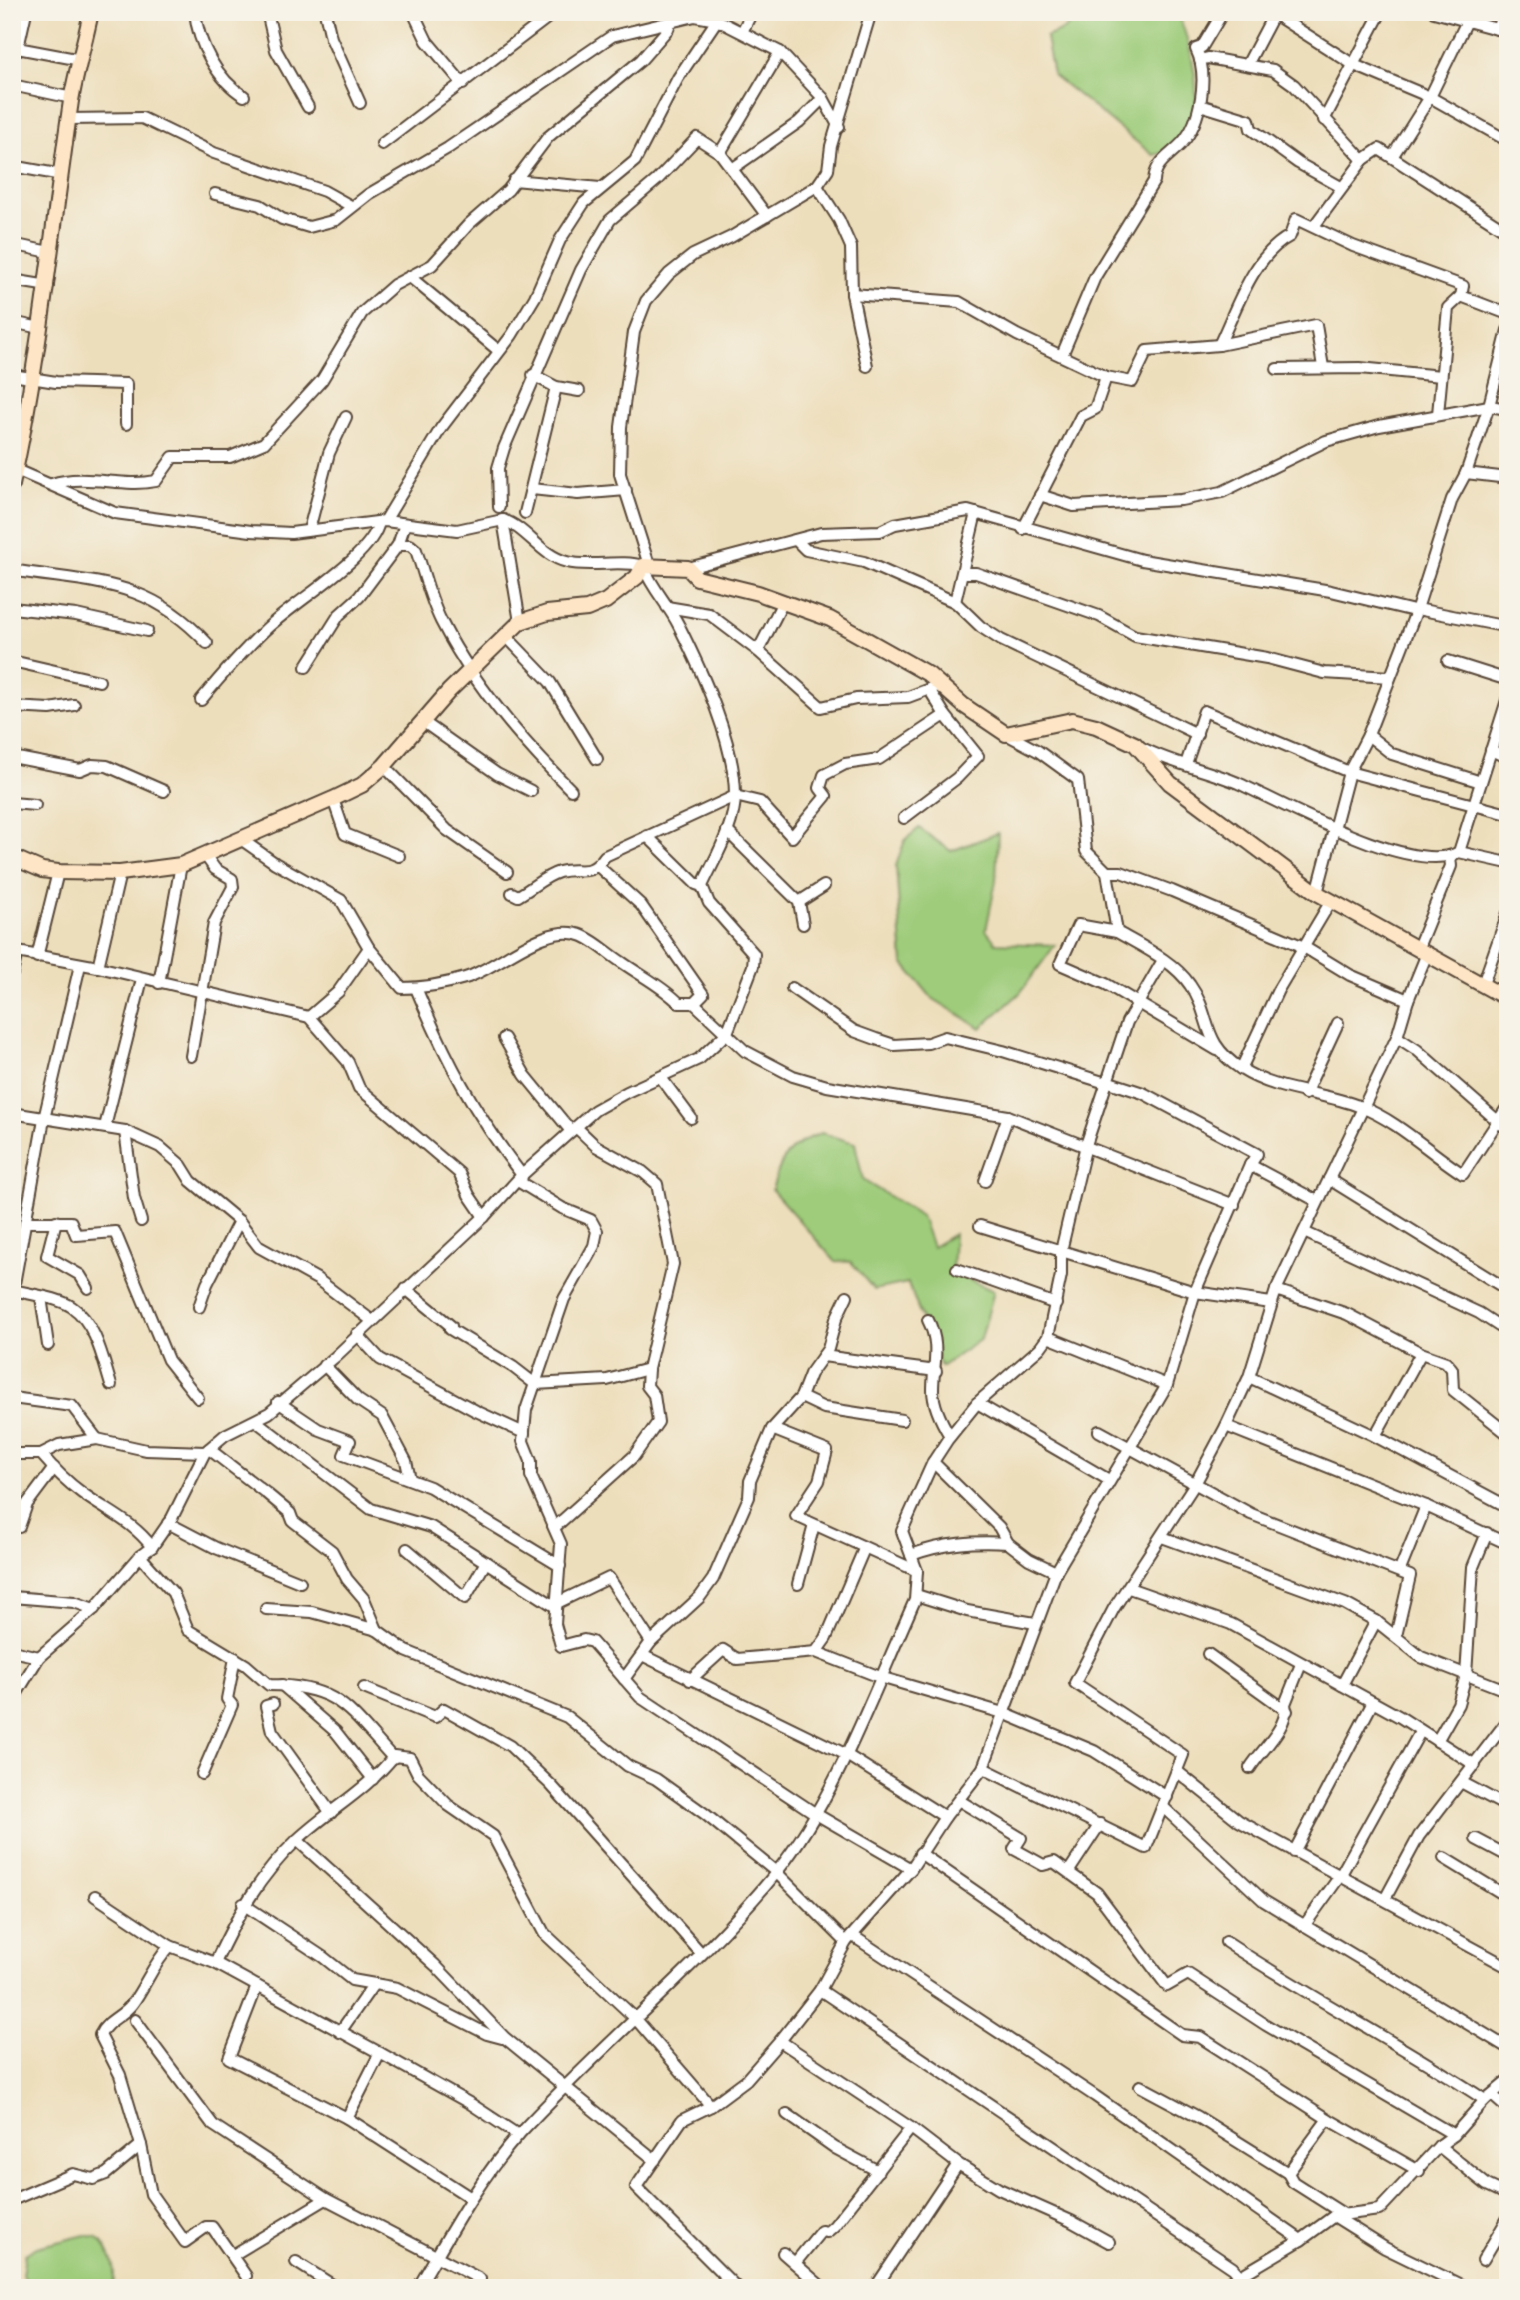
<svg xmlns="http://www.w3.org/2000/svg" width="1520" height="2300" font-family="'Playpen Sans',sans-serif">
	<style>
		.green { fill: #9ecc7a; stroke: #6c7b4c; stroke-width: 2 }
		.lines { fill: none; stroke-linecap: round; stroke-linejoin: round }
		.street-casing { stroke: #564536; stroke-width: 14 }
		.secondary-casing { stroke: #564536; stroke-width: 18 }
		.street { stroke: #fff; stroke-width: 10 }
		.secondary { stroke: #fde5c5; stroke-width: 14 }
	</style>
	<rect width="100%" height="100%" fill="#f7f3e8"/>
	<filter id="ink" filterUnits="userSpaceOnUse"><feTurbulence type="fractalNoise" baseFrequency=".0143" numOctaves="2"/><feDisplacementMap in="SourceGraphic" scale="14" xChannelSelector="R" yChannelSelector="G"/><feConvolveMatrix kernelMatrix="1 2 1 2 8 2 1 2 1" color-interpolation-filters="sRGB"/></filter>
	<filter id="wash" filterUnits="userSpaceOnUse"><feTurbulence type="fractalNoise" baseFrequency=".00686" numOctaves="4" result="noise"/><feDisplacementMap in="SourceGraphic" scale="28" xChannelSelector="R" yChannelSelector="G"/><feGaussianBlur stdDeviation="1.57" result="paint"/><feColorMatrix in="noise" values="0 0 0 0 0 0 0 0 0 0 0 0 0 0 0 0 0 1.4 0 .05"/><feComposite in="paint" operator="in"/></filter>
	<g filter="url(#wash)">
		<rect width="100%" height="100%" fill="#eddebb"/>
		<g class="green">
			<path d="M1080 12H1176L1180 18C1195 59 1217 144 1153 155L1053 75 1046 37 1065 29Z"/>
			<path d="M919 828 951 851 998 833 996 881 986 930 996 943 1055 945 1020 993 981 1028 932 998 903 963 896 866 905 840Z"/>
			<path d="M821 1133 855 1143 863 1180 921 1216 932 1247 954 1234 952 1272 994 1291 981 1339 941 1367 908 1283 874 1290 851 1262 835 1261 772 1190C781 1157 788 1146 821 1133Z"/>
			<path d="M85 2235 98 2238C110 2250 118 2271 112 2288L29 2286 22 2275 25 2254 37 2247Z"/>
		</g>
	</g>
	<g filter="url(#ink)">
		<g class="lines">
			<g class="street-casing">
				<g id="street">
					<path d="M195 12C198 43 217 80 244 96"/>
					<path d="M267 12 276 50 308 107"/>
					<path d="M325 12 331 38 360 103"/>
					<path d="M413 12 427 41 463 84"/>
					<path d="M1271 12 1354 65 1430 97 1508 141"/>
					<path d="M1434 12 1508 32"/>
					<path d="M1497 29 1504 12"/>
					<path d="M742 32 752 12"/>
					<path d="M12 47 81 60"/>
					<path d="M18 48 26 12"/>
					<path d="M1200 60 1208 58 1273 70 1294 85 1363 160"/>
					<path d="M1247 65 1275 12"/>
					<path d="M12 85 72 98"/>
					<path d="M1200 105 1249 120 1251 129 1298 163 1341 187"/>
					<path d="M69 119 142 118 214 153 324 191 351 206"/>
					<path d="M1324 120 1381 12"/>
					<path d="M382 144 555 12"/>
					<path d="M720 153 780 52"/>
					<path d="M1392 157 1430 97 1467 21"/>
					<path d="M12 166 62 175"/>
					<path d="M732 169 799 122 823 98"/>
					<path d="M514 180 600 188"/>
					<path d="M817 186 839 220 851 247 852 294 867 366"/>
					<path d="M215 194 260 205 282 219 309 227 336 220 369 194 448 148 612 36 695 16 717 20 780 52 823 98 839 127"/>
					<path d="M1314 226 1363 160 1379 149 1508 232"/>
					<path d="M12 244 49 252"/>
					<path d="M410 277 499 351"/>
					<path d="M12 280 48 286"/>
					<path d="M852 294 959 302 1017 335 1106 377 1132 382 1147 351 1219 345 1316 325 1323 367"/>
					<path d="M12 322 40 328"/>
					<path d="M1219 345C1236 310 1253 255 1290 236L1296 219 1353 246 1463 286 1461 296 1508 314"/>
					<path d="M1062 355 1095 277 1154 181C1155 162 1170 156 1182 143 1201 122 1209 75 1196 49L1202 47 1223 12"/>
					<path d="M1277 369 1360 368 1441 376"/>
					<path d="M12 375 56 382 126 384V424"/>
					<path d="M533 375 556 387 579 391"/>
					<path d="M1438 414 1448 308 1461 296"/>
					<path d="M12 419 24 421"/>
					<path d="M1466 473 1508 478"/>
					<path d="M52 484C86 473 122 488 156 481L173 457H230L264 443 322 380 362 313 394 285 432 265 469 224 508 190 548 137 641 60 668 29 671 21"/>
					<path d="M532 489 578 494 626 490"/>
					<path d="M1040 495 1074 506 1181 500 1222 492 1326 441 1379 426 1489 406 1508 409"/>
					<path d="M499 507 498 468 504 448 581 270 610 220 657 180 697 138 720 153 767 216"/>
					<path d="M525 513 556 387"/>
					<path d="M503 520 520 622"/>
					<path d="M385 521 441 428 512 335 535 297 560 240 584 203 635 161 678 78 717 20"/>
					<path d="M1023 529 1081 416 1095 409 1106 377"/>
					<path d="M309 530 329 453 346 417"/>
					<path d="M796 540 806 550 864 562 955 602 981 627 1001 640 1197 734"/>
					<path d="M398 545H410L416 550C424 573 430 599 441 621 473 684 521 740 571 790"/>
					<path d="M650 568 620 474 621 427 634 332 646 301 669 274 693 255 731 237 817 186 828 170 831 146 871 12"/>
					<path d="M688 568 821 533 880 531 895 524 968 511 1142 560 1331 591 1414 611"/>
					<path d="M12 570C94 584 145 577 207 643"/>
					<path d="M963 573H976L1099 616 1135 636 1267 658 1324 673 1390 677"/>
					<path d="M783 602 758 651 821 707 856 699 908 697 940 685"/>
					<path d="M955 602 976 513"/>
					<path d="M667 607 709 614 758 651"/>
					<path d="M12 608 76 615 147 631"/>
					<path d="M1417 609 1508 627"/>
					<path d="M506 636 550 682 597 759"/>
					<path d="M12 661 99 681"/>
					<path d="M1448 661 1508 680"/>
					<path d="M306 667 339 615 359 597 398 545 405 524"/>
					<path d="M201 700C220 677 241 653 263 632 291 603 372 558 379 522"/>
					<path d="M12 707 50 709 74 705"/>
					<path d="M422 721 497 774 531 791"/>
					<path d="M1006 734 1038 751 1078 780 1086 851 1107 872 1117 932C1141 946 1174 961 1190 985 1213 1017 1199 1041 1241 1069 1279 1093 1321 1091 1361 1107 1398 1121 1430 1153 1463 1174L1508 1106"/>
					<path d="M1368 735 1392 754 1481 782"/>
					<path d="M1142 748C1173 764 1207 770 1238 783 1284 804 1414 877 1459 852L1508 863"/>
					<path d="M1491 750 1508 758"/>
					<path d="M12 757 80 770 92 765 107 766 164 791"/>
					<path d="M1186 764 1204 711 1349 772 1508 814"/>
					<path d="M384 766 447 830 507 872"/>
					<path d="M333 799 345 834 399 856"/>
					<path d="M12 803 35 805"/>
					<path d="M904 818 957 778 978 756 945 715 929 689"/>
					<path d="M727 831 799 902 803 924"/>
					<path d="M647 836 696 884 702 886"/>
					<path d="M242 840 275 863 341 900 369 948 402 988C422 988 445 984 465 978 499 968 546 920 583 936 597 942 610 955 623 963 643 977 662 986 679 1003H694L745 1051 793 1076 827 1086 1008 1116 1234 1205"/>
					<path d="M1459 852 1508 697"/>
					<path d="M598 866 641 905 703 994 694 1003"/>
					<path d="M1107 872H1121L1172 891 1304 947 1350 975 1408 1000"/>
					<path d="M512 893 518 896C531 889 545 876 559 872 580 866 589 879 605 856L735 796 760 802 792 837 826 796 820 788 824 775 845 764 879 759 945 715"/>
					<path d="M1317 893 1349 772 1368 735 1417 609 1452 499 1466 473 1489 406 1508 330"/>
					<path d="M799 902 824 886"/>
					<path d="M1117 932 1078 925 1060 964 1106 984 1217 1050"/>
					<path d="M1417 950 1451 866 1450 857"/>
					<path d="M12 951 98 967 309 1017 348 1062 359 1088 459 1173 469 1195 484 1217"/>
					<path d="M37 957 58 872"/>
					<path d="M98 967 120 873"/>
					<path d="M12 974 17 952"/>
					<path d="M159 983 181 865"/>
					<path d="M1483 984 1508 913"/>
					<path d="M416 988C446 1060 474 1113 522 1175L521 1183 562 1208 591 1220 597 1231 594 1246 564 1299 526 1410 523 1441 531 1461V1476L561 1544 555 1624 561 1646 584 1640 592 1642 640 1697 816 1814 911 1869"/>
					<path d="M792 988 854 1031 876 1039 894 1045 928 1043 945 1037 1003 1051 1106 1083"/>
					<path d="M309 1017 338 992 369 948"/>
					<path d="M1397 1037 1417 1050 1508 1130"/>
					<path d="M504 1038 525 1075 571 1131"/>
					<path d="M191 1056 214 923 233 887 232 879 215 869 205 855"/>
					<path d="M1241 1069 1278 990 1331 901"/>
					<path d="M662 1079 691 1118"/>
					<path d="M1106 1081 1143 1093 1257 1154 1250 1165"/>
					<path d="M1305 1094 1338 1023"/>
					<path d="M12 1113 125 1131 160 1147 181 1165 191 1181 239 1221 259 1247 317 1279 371 1320"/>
					<path d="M105 1127 142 979"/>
					<path d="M125 1131 134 1198 141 1221"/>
					<path d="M1329 1179 1508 1290"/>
					<path d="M985 1181 1008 1116"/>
					<path d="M56 1221 47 1256 80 1275 88 1288"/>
					<path d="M25 1222H71L76 1235 115 1232 168 1360 198 1398"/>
					<path d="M980 1226 1195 1292 1271 1303"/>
					<path d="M1304 1232 1479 1313 1508 1332"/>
					<path d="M957 1269 1056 1304"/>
					<path d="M406 1289 451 1326 450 1329 513 1367 535 1384 607 1380 648 1369"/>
					<path d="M14 1290C32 1295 57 1297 72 1307 96 1323 103 1360 111 1385"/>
					<path d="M1276 1290 1347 1314 1421 1353 1446 1362 1452 1369 1453 1390 1508 1434"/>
					<path d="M12 1295 44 1119 80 965"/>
					<path d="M41 1297 48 1345"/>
					<path d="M199 1307 207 1284 239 1221"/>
					<path d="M928 1320C941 1345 933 1365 933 1390 933 1406 942 1423 950 1436"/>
					<path d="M357 1334 380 1359 476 1411 524 1433"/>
					<path d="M1048 1337 1167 1385"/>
					<path d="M823 1356 936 1371"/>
					<path d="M324 1365 358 1400 382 1416 406 1461 410 1479"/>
					<path d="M1249 1377 1375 1436 1508 1507"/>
					<path d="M801 1397 824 1408 902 1420"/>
					<path d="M12 1398 72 1406 97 1439"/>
					<path d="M278 1402 318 1429 350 1441 344 1455 430 1487 560 1566"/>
					<path d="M977 1403 1109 1480"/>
					<path d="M256 1421 371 1509 431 1527 556 1607"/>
					<path d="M1226 1426 1426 1506 1508 1544"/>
					<path d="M772 1429 827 1451 819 1481 796 1516 917 1571"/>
					<path d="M1099 1431 1251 1514 1410 1576 1396 1636"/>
					<path d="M1375 1436 1421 1353"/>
					<path d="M209 1449 266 1493 290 1513 293 1521 332 1551 347 1579 364 1599 377 1630"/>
					<path d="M12 1454H41L59 1445 97 1439 146 1450 205 1452"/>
					<path d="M41 1454C53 1468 67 1482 82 1493 108 1512 132 1521 152 1547"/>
					<path d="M933 1462 999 1527 1008 1543 1029 1559 1056 1572"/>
					<path d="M168 1523 216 1548 300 1582"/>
					<path d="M19 1527 27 1504 54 1468"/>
					<path d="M555 1527 634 1456 658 1422 654 1395 647 1386 648 1369 673 1264 657 1184 643 1172 596 1146 576 1127"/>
					<path d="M1162 1537 1345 1604 1376 1621 1421 1657 1508 1691"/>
					<path d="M407 1549 465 1598 486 1562"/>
					<path d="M911 1555C944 1543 973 1541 1008 1543"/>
					<path d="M140 1556 173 1593 188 1630 246 1665 269 1685C340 1686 348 1709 393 1758"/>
					<path d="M1400 1570 1426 1506"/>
					<path d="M798 1584 814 1525"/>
					<path d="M1129 1588 1231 1624 1400 1717 1475 1765"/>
					<path d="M916 1595 967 1611 1035 1623"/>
					<path d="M12 1597 74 1602 94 1609"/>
					<path d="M557 1603 609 1578 651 1642"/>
					<path d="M266 1609 312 1612 377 1630 406 1651 567 1717 628 1766 656 1779 705 1814 776 1872 846 1942"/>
					<path d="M12 1651 39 1657"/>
					<path d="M816 1652 880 1677 1003 1713 1094 1751 1167 1797"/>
					<path d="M1208 1654 1287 1711"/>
					<path d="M642 1655 845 1754 945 1817"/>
					<path d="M624 1679 651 1642 700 1597 713 1579 749 1497 750 1481 772 1429 801 1397 810 1374 828 1349 836 1319 847 1296"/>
					<path d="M690 1680 723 1650 737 1659 816 1652 826 1638 864 1549"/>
					<path d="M282 1685 336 1732 373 1779"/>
					<path d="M1342 1685 1376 1621"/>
					<path d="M364 1688 435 1717 444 1709 510 1746 551 1785 701 1953"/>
					<path d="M12 1701 39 1657 94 1609 140 1556 152 1547 172 1518 205 1452 225 1435 269 1413 335 1357 484 1217 522 1175 595 1110 627 1092 699 1059 727 1033 753 966 754 954 709 903 702 886C715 858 735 826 735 795 735 743 702 672 679 626 668 604 653 590 643 566 621 559 591 568 567 562 541 556 527 528 503 520L457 530 385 521 291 533 251 531 115 513 16 470"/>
					<path d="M273 1704 266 1706 272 1731 331 1813"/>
					<path d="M1437 1741 1458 1704 1466 1675 1473 1567 1487 1533"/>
					<path d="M983 1768 1146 1848 1183 1755 1075 1683 1114 1608 1196 1482 1226 1426 1249 1377 1276 1290 1397 1037 1408 1000 1426 956"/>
					<path d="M1250 1768C1261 1750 1290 1726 1285 1704L1301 1664"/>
					<path d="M1178 1772 1239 1821 1508 1967"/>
					<path d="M202 1774 232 1705 227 1699 235 1658"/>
					<path d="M1461 1782 1508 1807"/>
					<path d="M960 1801 1021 1838 1014 1849 1043 1865 1054 1862 1097 1893 1167 1986 1188 1974 1266 2025 1454 2135"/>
					<path d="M1163 1807 1264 1901 1508 2048"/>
					<path d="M1476 1839 1508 1856"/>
					<path d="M297 1840 435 1965 505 2038 655 2160"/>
					<path d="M1294 1852 1373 1702"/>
					<path d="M920 1853 1182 2035 1200 2037 1328 2119 1419 2171"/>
					<path d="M1444 1858 1508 1897"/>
					<path d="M1069 1871 1100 1824"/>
					<path d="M95 1896 170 1946 215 1963 380 2053 471 2104 518 2135"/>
					<path d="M1385 1899 1419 1836 1508 1720"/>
					<path d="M243 1904 323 1957 352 1980 397 1988 487 2034 502 2038"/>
					<path d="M1304 1926 1340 1876 1420 1732"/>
					<path d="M853 1936 1095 2096 1301 2240"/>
					<path d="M1226 1942C1311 1998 1401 2044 1485 2100"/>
					<path d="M170 1946C153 1964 146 1985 132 2004 122 2017 107 2020 100 2035L120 2075 141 2145 151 2194 185 2242 206 2227H212L246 2276"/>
					<path d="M215 1963C237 1916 259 1876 297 1840 329 1810 366 1791 394 1756L410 1758 418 1774 448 1805 493 1836 544 1933 635 2018 711 2106"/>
					<path d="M257 1986 229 2058 347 2118 471 2198"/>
					<path d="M820 1990 1233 2268 1240 2276"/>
					<path d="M135 2020 213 2125 326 2199 480 2279"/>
					<path d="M340 2032 373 1985"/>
					<path d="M780 2041 911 2128 958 2164 999 2189 1071 2221 1109 2242"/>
					<path d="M1140 2086 1198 2117 1288 2173"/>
					<path d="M1492 2095 1508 2109"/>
					<path d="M787 2114 835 2148 878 2171"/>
					<path d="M347 2118 380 2053"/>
					<path d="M1328 2119 1288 2173 1293 2182 1345 2215"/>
					<path d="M1439 2146 1487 2185 1508 2195"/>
					<path d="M12 2200 73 2174 93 2179 106 2174 141 2145"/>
					<path d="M1334 2216 1385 2248 1467 2288"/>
					<path d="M783 2253 823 2288"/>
					<path d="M233 2255 326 2199"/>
					<path d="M1483 2260 1508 2218"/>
					<path d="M296 2262 337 2288"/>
					<path d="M795 2263 821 2231 827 2232 834 2226 911 2128"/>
					<path d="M418 2288C449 2235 479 2179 520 2133 602 2044 699 1967 776 1873 836 1798 875 1688 915 1600L917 1571 902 1531 933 1462 948 1439 977 1403 1040 1348 1048 1337 1061 1275V1251L1086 1145 1127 1022 1163 960"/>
					<path d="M737 2288 636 2187 682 2120 711 2106 746 2080 780 2041 820 1990 846 1942 911 1869 945 1817 983 1768 1056 1572 1167 1385 1195 1292 1250 1165 1317 1201"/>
					<path d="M875 2288 958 2164"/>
					<path d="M1220 2288 1301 2240 1334 2216 1379 2210 1439 2146 1454 2135 1485 2100 1508 2081"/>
				</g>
			</g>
			<g class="secondary-casing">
				<g id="secondary">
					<path d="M12 485C40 358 52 229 71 101 76 71 85 42 91 12"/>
					<path d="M12 857 42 870 58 872 120 873 181 865 333 799 362 785 384 766 449 691 520 622 547 613 587 609 606 601 637 577 643 566 688 568 697 578 758 593 830 619 928 674 963 705 1006 734 1072 720 1096 726 1135 744 1170 783 1317 893 1508 999"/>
				</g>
			</g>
			<use href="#street" class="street"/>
			<use href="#secondary" class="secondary"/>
		</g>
	</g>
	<rect width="1520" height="2300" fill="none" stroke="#f7f3e8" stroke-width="42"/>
</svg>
